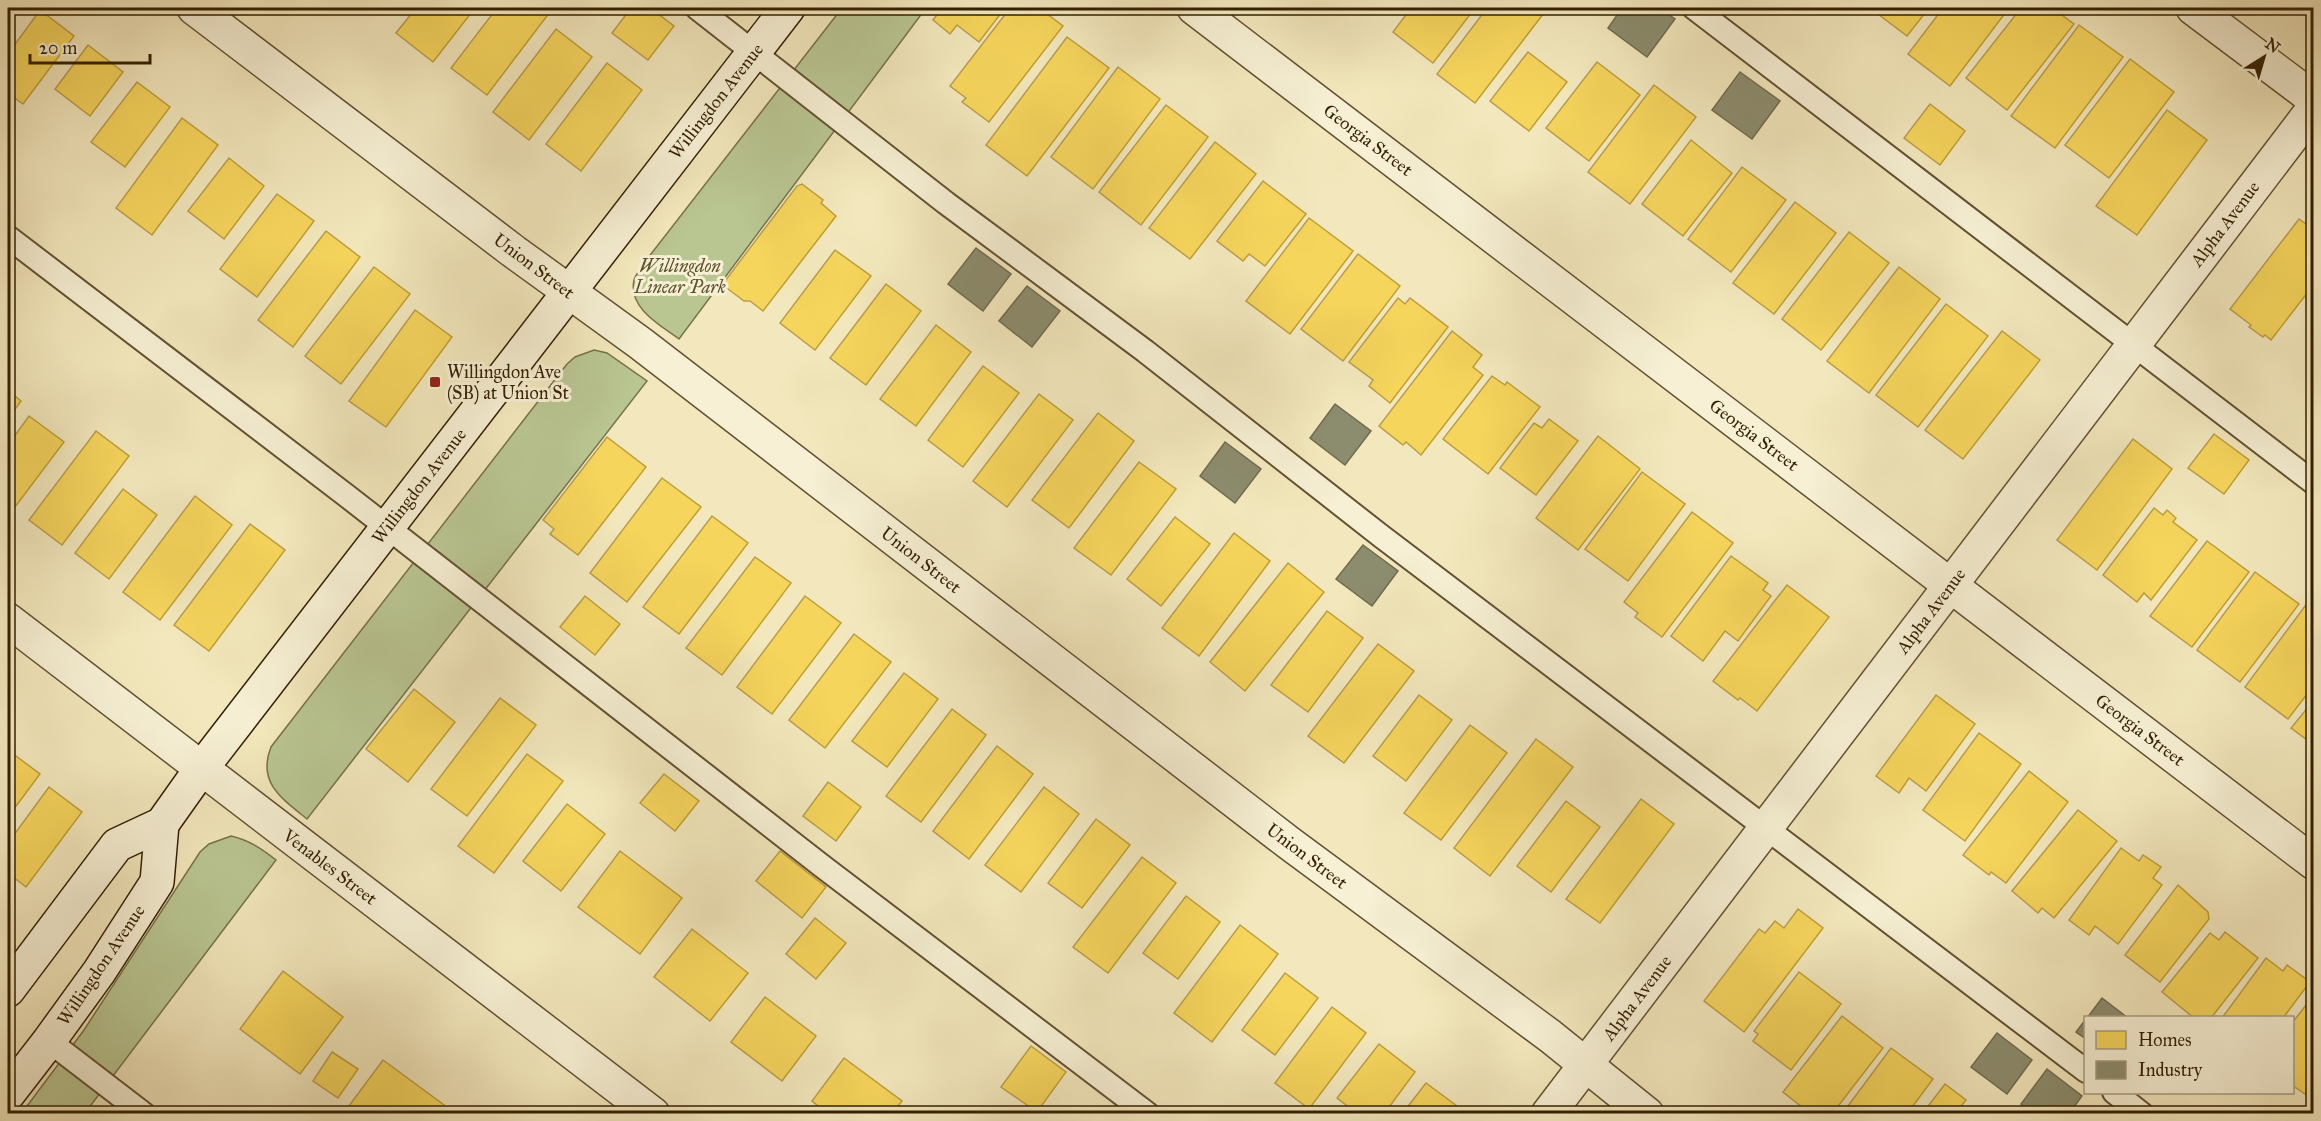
<svg xmlns="http://www.w3.org/2000/svg" width="2321" height="1121" font-family="'IM FELL Great Primer',serif">
	<style>
		.green { fill: #b9c692; stroke: #76724a; stroke-width: 1.5 }
		.homes { fill: #f6d55c; stroke: #bc9e41; stroke-width: 1.5 }
		.industry { fill: #8c8c6e; stroke: #716b4e; stroke-width: 1.5 }
		.lines { fill: none; stroke-linecap: round; stroke-linejoin: round }
		.lane-casing { stroke: #635131; stroke-width: 26 }
		.street-casing { stroke: #635131; stroke-width: 36 }
		.secondary-casing { stroke: #331f02; stroke-width: 36 }
		.lane { stroke: #f7f0d4; stroke-width: 22 }
		.street { stroke: #f7f0d4; stroke-width: 33 }
		.secondary { stroke: #f7f0d4; stroke-width: 33 }
		.poi-dot { fill: #8f2418; stroke: #f7f0d4; stroke-width: 2 }
		.labels { text-anchor: middle; dominant-baseline: central; stroke-width: 6; stroke-linejoin: round; paint-order: stroke }
		.street-label { font-size: 18px; fill: #331f02; stroke: #f7f0d4 }
		.park-label { font-size: 18px; font-style: italic; fill: #5b512d; stroke: #f7f0d4 }
		.poi-label { font-size: 18px; fill: #331f02; stroke: #f7f0d4; text-anchor: start }
	</style>
	<rect width="100%" height="100%" fill="#f3e8bd"/>
	<filter id="stains"><feTurbulence type="fractalNoise" baseFrequency=".00333" numOctaves="4"/><feColorMatrix values="0 0 0 0 .2 0 0 0 0 .09 0 0 0 0 .02 0 0 0 .5 -.17"/></filter>
	<radialGradient id="worn" r=".72"><stop offset=".6" stop-color="#630" stop-opacity="0"/><stop offset="1" stop-color="#630" stop-opacity=".3"/></radialGradient>
	<g class="green">
		<path d="M842 8H926L679 339C660 325 628 308 634 280 636 274 641 268 644 263Z"/>
		<path d="M594 350 607 353 647 381 307 819C281 798 257 782 271 747L567 364 575 357Z"/>
		<path d="M231 836C249 840 262 849 276 860L85 1113 21 1114 84 1030 200 852 209 844Z"/>
	</g>
	<g class="homes">
		<path d="M8 8H19L8 22Z"/>
		<path d="M416 8H475L433 62 396 33Z"/>
		<path d="M497 8H553L487 95 451 68Z"/>
		<path d="M631 8H650L674 26 648 60 612 33Z"/>
		<path d="M942 8H1005L979 42 957 25 950 34 933 20Z"/>
		<path d="M1010 8H1015L1023 14 1029 8H1039L1063 26 989 122 962 102 966 98 950 86Z"/>
		<path d="M1411 8H1475L1433 63 1393 32Z"/>
		<path d="M1487 8 1547 9 1475 103 1437 74Z"/>
		<path d="M1870 8H1929L1907 36Z"/>
		<path d="M1943 8H2009L1950 86 1908 54Z"/>
		<path d="M2021 8H2052L2074 24 2007 110 1966 78Z"/>
		<path d="M40 10 74 36 23 104 8 93V54Z"/>
		<path d="M2079 25 2123 57 2055 148 2011 116Z"/>
		<path d="M556 29 592 57 529 140 493 112Z"/>
		<path d="M1067 37 1109 68 1027 176 986 145Z"/>
		<path d="M88 45 123 72 90 116 55 89Z"/>
		<path d="M1528 52 1567 82 1529 131 1490 101Z"/>
		<path d="M2130 59 2174 92 2109 178 2065 145Z"/>
		<path d="M1597 62 1640 95 1589 161 1546 128Z"/>
		<path d="M607 63 642 90 581 171 546 144Z"/>
		<path d="M1118 67 1160 99 1093 189 1051 157Z"/>
		<path d="M137 82 170 107 125 167 91 142Z"/>
		<path d="M1654 85 1696 117 1630 204 1588 172Z"/>
		<path d="M1930 104 1965 131 1940 165 1904 138Z"/>
		<path d="M1166 105 1208 137 1141 225 1099 192Z"/>
		<path d="M2167 110 2207 140 2137 235 2096 206Z"/>
		<path d="M182 118 218 145 152 235 116 208Z"/>
		<path d="M1691 140 1732 173 1683 236 1642 204Z"/>
		<path d="M1215 142 1256 174 1190 259 1149 228Z"/>
		<path d="M229 158 264 186 224 239 188 211Z"/>
		<path d="M1742 167 1786 200 1731 272 1688 239Z"/>
		<path d="M1263 181 1306 214 1265 266 1249 254 1243 261 1217 241Z"/>
		<path d="M802 184 823 200 821 203 836 216 763 311 750 301H744L724 286 725 281 797 186Z"/>
		<path d="M277 194 314 221 257 297 220 269Z"/>
		<path d="M1795 202 1836 233 1774 314 1733 283Z"/>
		<path d="M1309 218 1353 251 1290 334 1246 301Z"/>
		<path d="M2299 219 2314 230V284L2271 340 2265 335 2263 337 2249 327 2251 325 2230 309Z"/>
		<path d="M326 231 360 257 293 347 258 320Z"/>
		<path d="M1849 232 1889 263 1821 350 1782 319Z"/>
		<path d="M835 250 871 276 815 350 780 323Z"/>
		<path d="M1358 254 1400 286 1343 361 1301 329Z"/>
		<path d="M374 267 410 294 341 384 305 356Z"/>
		<path d="M1899 267 1940 299 1869 393 1827 361Z"/>
		<path d="M886 284 921 311 866 385 830 358Z"/>
		<path d="M1398 298 1405 304 1410 298 1448 327 1390 403 1369 386 1373 380 1349 362Z"/>
		<path d="M1946 304 1988 336 1918 427 1876 395Z"/>
		<path d="M2314 309V323L2307 317Z"/>
		<path d="M415 310 452 337 386 427 349 401Z"/>
		<path d="M936 325 971 352 916 426 880 399Z"/>
		<path d="M1452 331 1482 355 1473 367 1483 375 1421 455 1406 442 1403 445 1379 426Z"/>
		<path d="M2002 331 2040 360 1963 459 1925 430Z"/>
		<path d="M983 366 1019 393 963 467 928 440Z"/>
		<path d="M1492 376 1505 385 1507 382 1540 407 1488 474 1443 439Z"/>
		<path d="M8 390 21 401 8 419Z"/>
		<path d="M1039 394 1073 420 1007 507 973 481Z"/>
		<path d="M1098 413 1134 441 1069 528 1032 500Z"/>
		<path d="M29 416 64 442 15 507 8 502V445Z"/>
		<path d="M1549 419 1578 441 1536 495 1500 468 1534 423 1542 428Z"/>
		<path d="M96 431 129 456 62 545 29 520Z"/>
		<path d="M2214 434 2249 460 2224 494 2188 468Z"/>
		<path d="M1598 436 1640 469 1578 550 1536 518Z"/>
		<path d="M607 437 646 467 578 555 550 534 554 529 543 520Z"/>
		<path d="M2133 439 2172 469 2097 570 2057 540Z"/>
		<path d="M1139 462 1176 489 1111 575 1074 548Z"/>
		<path d="M1642 472 1685 504 1628 581 1585 549Z"/>
		<path d="M662 478 701 507 627 602 590 573Z"/>
		<path d="M123 489 157 515 109 579 75 553Z"/>
		<path d="M195 496 232 525 160 620 123 592Z"/>
		<path d="M2154 508 2163 515 2167 510 2176 518 2173 522 2197 540 2151 600 2144 593 2137 602 2103 575Z"/>
		<path d="M1692 512 1733 543 1662 637 1635 617 1638 613 1624 602Z"/>
		<path d="M712 516 748 543 679 634 643 607Z"/>
		<path d="M1175 517 1210 544 1161 606 1127 579Z"/>
		<path d="M250 524 285 550 209 651 174 625Z"/>
		<path d="M1234 533 1270 561 1199 656 1162 628Z"/>
		<path d="M2207 541 2249 572 2192 647 2150 616Z"/>
		<path d="M1731 556 1768 583 1763 590 1771 596 1738 641 1725 631 1703 661 1671 636Z"/>
		<path d="M755 557 791 583 722 675 686 648Z"/>
		<path d="M1288 563 1324 592 1245 691 1210 662Z"/>
		<path d="M2255 572 2299 604 2240 682 2197 650Z"/>
		<path d="M1787 585 1829 617 1757 711 1740 698 1738 700 1713 681Z"/>
		<path d="M585 596 620 624 595 655 560 627Z"/>
		<path d="M805 596 841 623 772 714 737 687Z"/>
		<path d="M2311 598 2314 600V685L2288 719 2245 687Z"/>
		<path d="M1327 611 1363 638 1308 712 1271 685Z"/>
		<path d="M854 634 891 662 825 748 789 720Z"/>
		<path d="M1378 644 1414 671 1344 763 1308 736Z"/>
		<path d="M904 673 938 699 887 767 852 741Z"/>
		<path d="M414 689 455 722 408 782 366 749Z"/>
		<path d="M1419 695 1452 720 1406 781 1373 756Z"/>
		<path d="M1936 695 1975 724 1926 791 1909 778 1899 793 1876 776Z"/>
		<path d="M500 698 536 725 467 816 431 789Z"/>
		<path d="M2314 700V745L2291 728Z"/>
		<path d="M952 709 986 735 921 822 886 796Z"/>
		<path d="M1470 725 1507 753 1441 840 1404 813Z"/>
		<path d="M1979 733 2021 764 1965 841 1923 810Z"/>
		<path d="M1536 739 1573 767 1490 876 1454 848Z"/>
		<path d="M997 746 1033 774 969 859 933 831Z"/>
		<path d="M8 750 40 774 8 817Z"/>
		<path d="M527 754 563 781 494 873 458 846Z"/>
		<path d="M2029 771 2068 802 2006 883 1991 872 1989 875 1963 855Z"/>
		<path d="M664 774 699 801 675 831 640 803Z"/>
		<path d="M828 782 861 807 836 841 803 816Z"/>
		<path d="M49 787 82 812 26 887 8 873V843Z"/>
		<path d="M1044 787 1079 814 1021 892 985 865Z"/>
		<path d="M1641 799 1674 824 1600 923 1566 899Z"/>
		<path d="M1566 801 1600 827 1551 892 1517 866Z"/>
		<path d="M567 804 605 834 561 891 523 861Z"/>
		<path d="M2078 810 2117 841 2054 918 2042 908 2038 913 2012 891Z"/>
		<path d="M1096 819 1130 845 1082 908 1048 883Z"/>
		<path d="M2121 848 2139 861 2143 855 2161 867 2153 878 2162 885 2118 944 2095 926 2089 935 2069 920Z"/>
		<path d="M620 851 682 898 640 954 578 907Z"/>
		<path d="M780 851 826 887 802 918 756 881Z"/>
		<path d="M1142 857 1176 883 1108 973 1073 947Z"/>
		<path d="M2178 885 2208 912 2209 919 2160 982 2125 955Z"/>
		<path d="M1186 896 1220 922 1178 979 1143 953Z"/>
		<path d="M1798 909 1823 928 1744 1032 1704 1001 1759 929 1765 933 1775 921 1784 928Z"/>
		<path d="M815 918 846 943 816 979 786 954Z"/>
		<path d="M1240 925 1278 954 1212 1042 1174 1013Z"/>
		<path d="M692 929 748 973 710 1021 654 977Z"/>
		<path d="M2225 932 2258 958 2211 1018H2194L2162 992 2210 933 2219 940Z"/>
		<path d="M2266 958 2283 971 2287 965 2310 982 2283 1018H2222Z"/>
		<path d="M283 971 343 1017 300 1074 240 1029Z"/>
		<path d="M1799 972 1841 1004 1791 1070 1753 1041 1758 1034 1754 1031Z"/>
		<path d="M1285 973 1318 998 1275 1055 1242 1030Z"/>
		<path d="M2314 995V1083L2305 1094 2292 1085V1023Z"/>
		<path d="M765 997 816 1036 782 1081 731 1042Z"/>
		<path d="M1332 1007 1366 1033 1309 1109 1275 1083Z"/>
		<path d="M1842 1016 1883 1048 1832 1114H1811L1783 1092Z"/>
		<path d="M1379 1044 1415 1072 1384 1114H1358L1337 1098Z"/>
		<path d="M1031 1046 1066 1072 1037 1112 1001 1087Z"/>
		<path d="M1891 1048 1933 1079 1907 1114H1842Z"/>
		<path d="M332 1052 358 1069 338 1098 313 1081Z"/>
		<path d="M844 1058 902 1101 892 1114H828L812 1101Z"/>
		<path d="M383 1060 444 1105 438 1114H343Z"/>
		<path d="M1426 1083 1461 1109 1458 1114H1402Z"/>
		<path d="M1945 1084 1966 1100 1958 1110 1963 1114H1922Z"/>
		<path d="M103 1108 110 1114H98Z"/>
	</g>
	<g class="industry">
		<path d="M1622 8H1659L1675 19 1647 57 1608 28Z"/>
		<path d="M1740 72 1780 101 1752 139 1712 110Z"/>
		<path d="M976 248 1011 274 983 311 948 284Z"/>
		<path d="M1027 286 1060 311 1032 347 999 321Z"/>
		<path d="M1335 404 1371 431 1345 465 1310 438Z"/>
		<path d="M1225 442 1261 469 1235 503 1200 476Z"/>
		<path d="M1363 545 1398 571 1372 606 1336 579Z"/>
		<path d="M2102 998 2128 1018H2087Z"/>
		<path d="M2086 1019V1039L2076 1032Z"/>
		<path d="M1997 1033 2032 1060 2007 1094 1971 1067Z"/>
		<path d="M2047 1069 2082 1096 2069 1114H2034L2021 1104Z"/>
	</g>
	<g class="lines">
		<g class="lane-casing">
			<g id="lane">
				<path d="M697 8 946 203 1145 351 1381 536 2086 1071"/>
				<path d="M1694 8 2314 483"/>
				<path d="M8 237 347 496 822 866 1148 1114"/>
				<path d="M49 1041 144 1114"/>
				<path d="M2114 1092 2142 1114"/>
			</g>
		</g>
		<g class="street-casing">
			<g id="street">
				<path d="M194 8 513 251 640 343 1289 843 1550 1036 1647 1114"/>
				<path d="M1194 8 2314 863"/>
				<path d="M2193 8 2314 99"/>
				<path d="M8 620 653 1114"/>
				<path d="M1548 1114 2314 108"/>
			</g>
		</g>
		<g class="secondary-casing">
			<g id="secondary">
				<path d="M8 990 117 845 162 824 201 769 788 8"/>
				<path d="M8 1094 49 1041 99 972 157 882 162 824"/>
			</g>
		</g>
		<use href="#lane" class="lane"/>
		<use href="#street" class="street"/>
		<use href="#secondary" class="secondary"/>
	</g>
	<rect class="poi-dot" x="429" y="376" width="12" height="12" rx="3"/>
	<g class="labels">
		<g class="street-label">
			<text transform="translate(716 101) rotate(-52)">Willingdon Avenue</text>
			<text transform="translate(1368 140) rotate(37)">Georgia Street</text>
			<text transform="translate(2225 224) rotate(-53)">Alpha Avenue</text>
			<text transform="translate(534 266) rotate(37)">Union Street</text>
			<text transform="translate(1754 435) rotate(37)">Georgia Street</text>
			<text transform="translate(419 486) rotate(-52)">Willingdon Avenue</text>
			<text transform="translate(921 560) rotate(38)">Union Street</text>
			<text transform="translate(1931 611) rotate(-53)">Alpha Avenue</text>
			<text transform="translate(2140 730) rotate(37)">Georgia Street</text>
			<text transform="translate(1307 856) rotate(37)">Union Street</text>
			<text transform="translate(330 867) rotate(37)">Venables Street</text>
			<text transform="translate(101 965) rotate(-56)">Willingdon Avenue</text>
			<text transform="translate(1637 998) rotate(-53)">Alpha Avenue</text>
		</g>
		<g class="park-label">
			<text x="680" y="266">Willingdon<tspan x="680" dy="21">Linear Park</tspan></text>
		</g>
		<g class="poi-label">
			<text x="447" y="372">Willingdon Ave<tspan x="447" dy="21">(SB) at Union St</tspan></text>
		</g>
	</g>
	<rect width="2321" height="1121" fill="none" stroke="#f3e8bd" stroke-width="30"/>
	<rect x="9" y="9" width="2303" height="1103" fill="none" stroke="#331f02" stroke-width="3"/>
	<rect x="15" y="15" width="2291" height="1091" fill="none" stroke="#331f02" stroke-width="1.5"/>
	<rect x="2084" y="1016" width="210" height="78" fill="#f7f0d4" stroke="#a99c80" stroke-width="1.5"/>
	<rect x="2096" y="1031" width="30" height="18" fill="#f6d55c" stroke="#a99c80" stroke-width="1.5"/>
	<text x="2138" y="1046" font-size="18" fill="#331f02">Homes</text>
	<rect x="2096" y="1061" width="30" height="18" fill="#8c8c6e" stroke="#a99c80" stroke-width="1.5"/>
	<text x="2138" y="1076" font-size="18" fill="#331f02">Industry</text>
	<g transform="translate(2264 57) rotate(37)" stroke="#f7f0d4" stroke-width="4.5" paint-order="stroke">
	<path d="M0-4.5L10 22L0 15L-10 22Z" fill="#331f02"/>
	<text y="-9" font-size="16" font-weight="bold" text-anchor="middle" fill="#331f02">N</text>
	</g>
	<path d="M30 54v9h120v-9" fill="none" stroke="#331f02" stroke-width="3"/>
	<text x="39" y="54" font-size="18" fill="#331f02" stroke="#f7f0d4" stroke-width="4.5" paint-order="stroke">20 m</text>
	<rect width="100%" height="100%" filter="url(#stains)"/>
	<rect width="100%" height="100%" fill="url(#worn)"/>
</svg>
